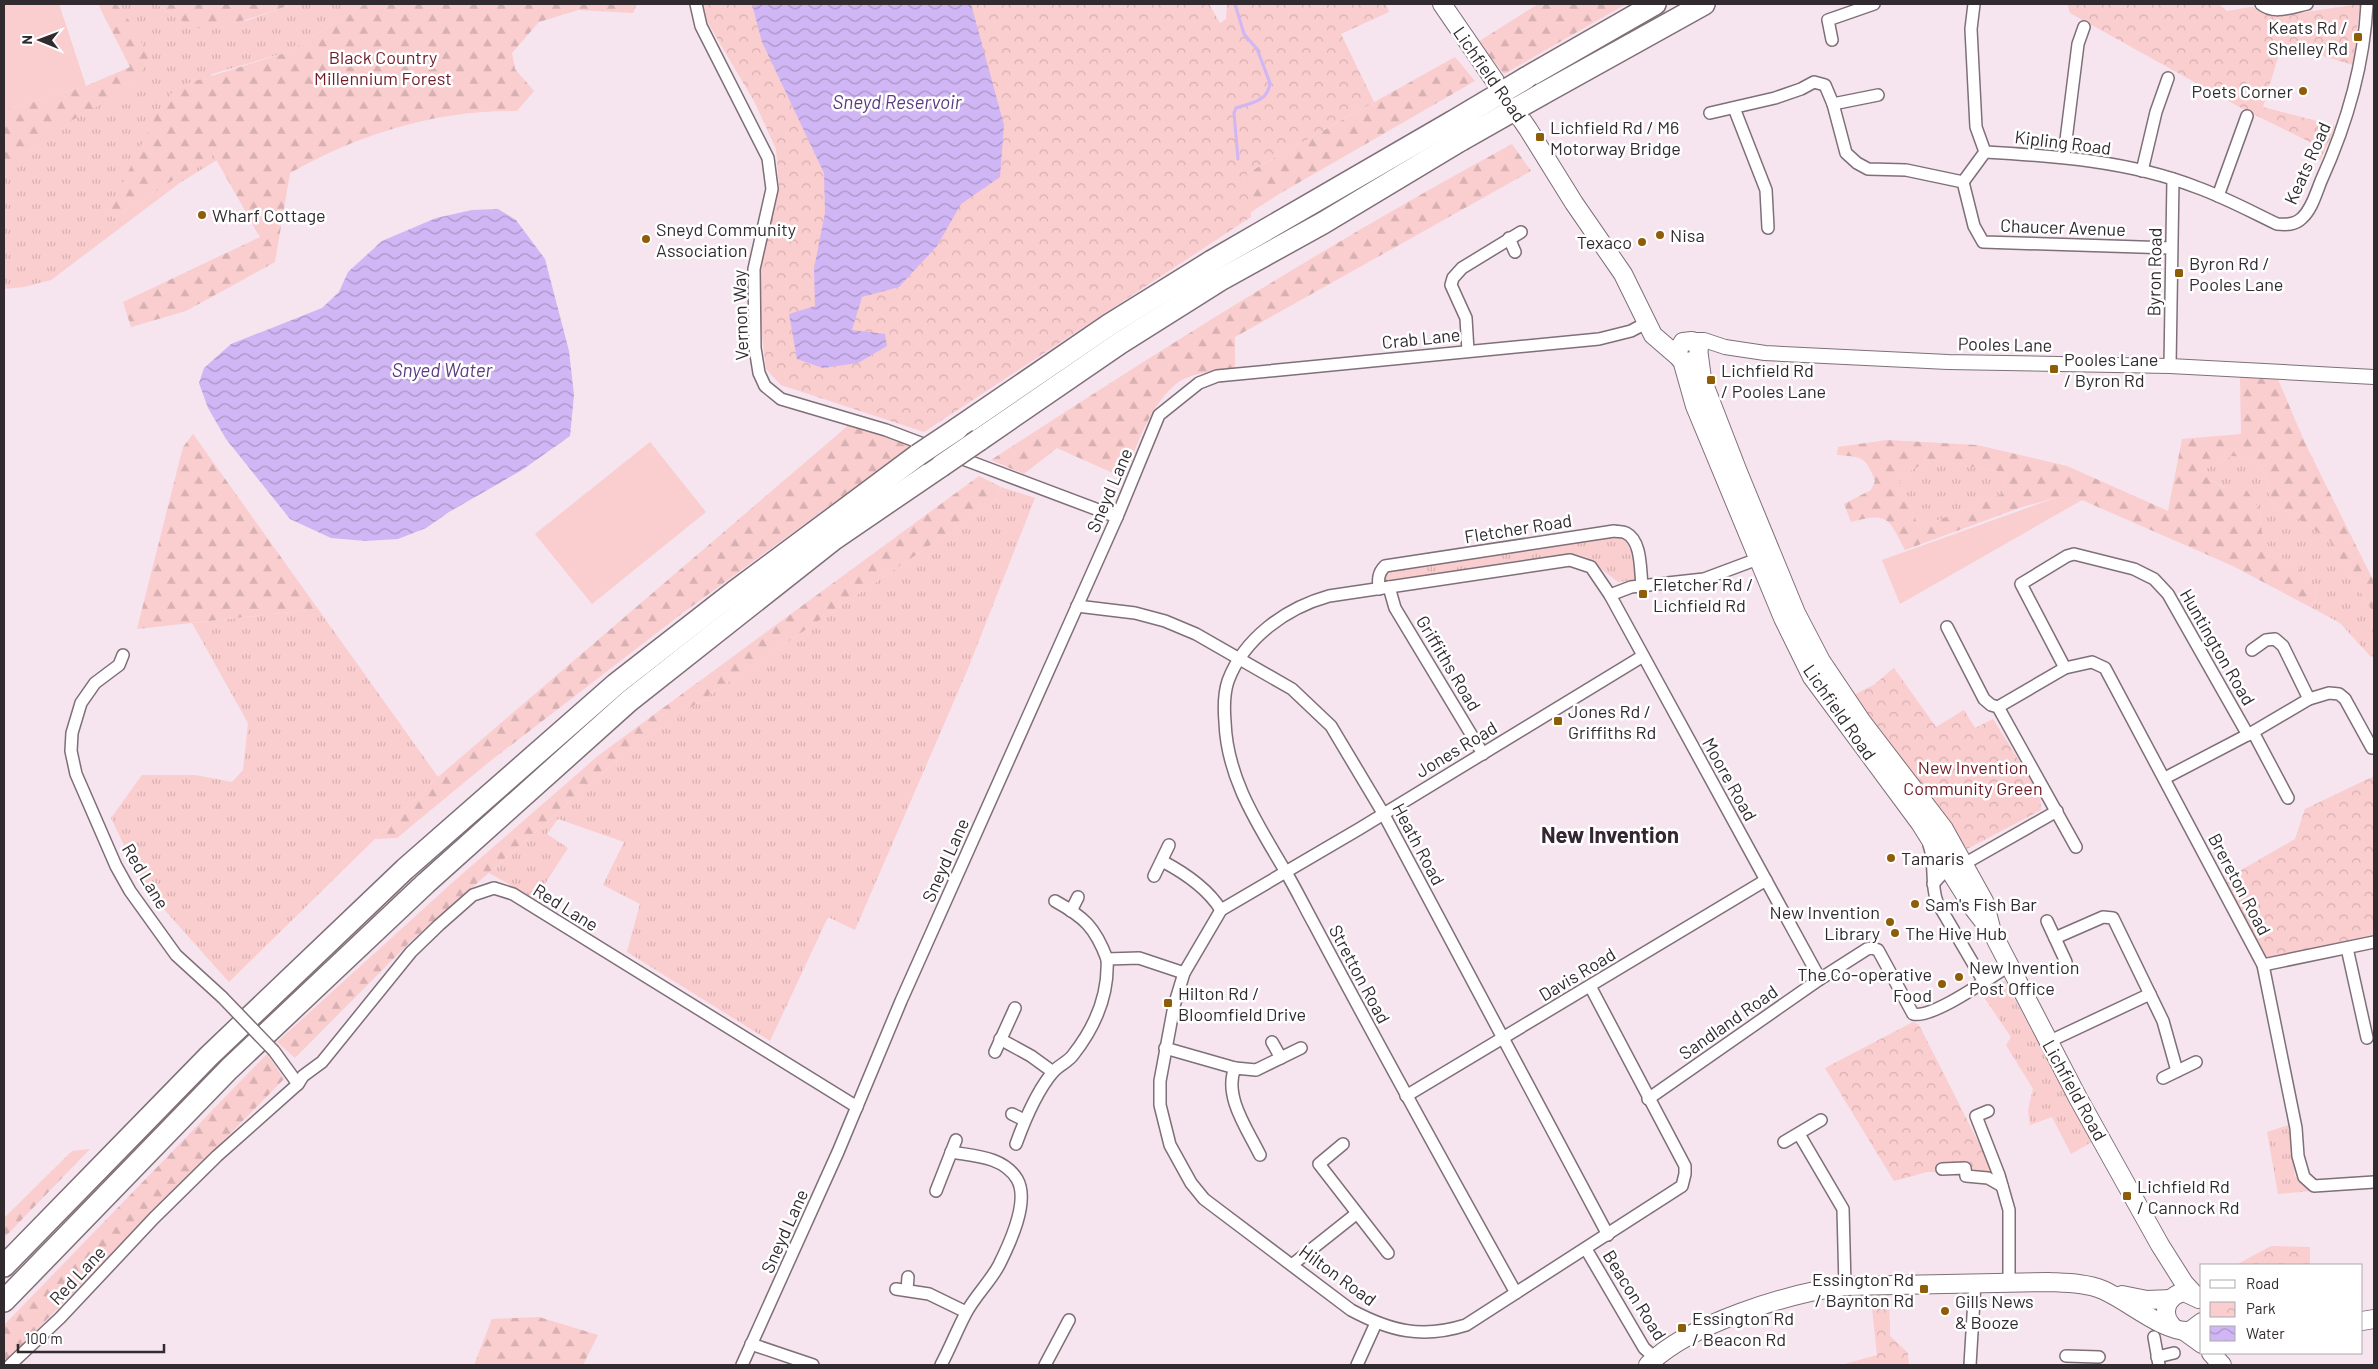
<svg xmlns="http://www.w3.org/2000/svg" width="2378" height="1369" font-family="Barlow,sans-serif">
	<style>
		.grass { fill: url(#grass-tufts) }
		.forest { fill: url(#forest-firs); fill-rule: evenodd }
		.park { fill: url(#park-crowns) }
		.garden { fill: #facdce }
		.water { fill: url(#water-waves) }
		.lines { fill: none; stroke-linecap: round; stroke-linejoin: round }
		.stream { stroke: #d0b6f4; stroke-width: 3 }
		.minor-casing { stroke: #7e6f78; stroke-width: 14 }
		.tertiary-casing { stroke: #7e6f78; stroke-width: 16 }
		.primary-casing { stroke: #7e6f78; stroke-width: 20 }
		.motorway-casing { stroke: #7e6f78; stroke-width: 24 }
		.minor { stroke: #fff; stroke-width: 11 }
		.tertiary { stroke: #fff; stroke-width: 14 }
		.primary { stroke: #fff; stroke-width: 18 }
		.motorway { stroke: #fff; stroke-width: 21 }
		.minor-bridge-casing { stroke: #7e6f78; stroke-width: 14; stroke-linecap: butt }
		.motorway-bridge-casing { stroke: #7e6f78; stroke-width: 24; stroke-linecap: butt }
		.minor-bridge { stroke: #fff; stroke-width: 11 }
		.motorway-bridge { stroke: #fff; stroke-width: 21 }
		.poi-dot { fill: #8d5d07; stroke: #fff; stroke-width: 2 }
		.labels { text-anchor: middle; dominant-baseline: central; stroke-width: 5; stroke-linejoin: round; paint-order: stroke }
		.poi-label { font-size: 18px; fill: #312b2f; stroke: #fff; text-anchor: start }
		.park-label { font-size: 18px; fill: #711b27; stroke: #fff }
		.street-label { font-size: 18px; fill: #312b2f; stroke: #fff }
		.water-label { font-size: 19px; font-style: italic; fill: #5b3981; stroke: #fff }
		.district-label { font-size: 22px; font-weight: bold; fill: #342730; stroke: #fff }
	</style>
	<defs>
		<pattern id="grass-tufts" width="24" height="20" patternUnits="userSpaceOnUse" patternTransform="scale(1.25)"><rect width="24" height="20" fill="#facdce"/><path d="M3 7l-1-3M5 7V3M7 7l1-3M15 17l-1-3M17 17v-4M19 17l1-3" fill="none" stroke="#d7b0b1"/></pattern>
		<pattern id="forest-firs" width="22" height="20" patternUnits="userSpaceOnUse" patternTransform="scale(1.25)"><rect width="22" height="20" fill="#facdce"/><path d="M5 1l3.5 6h-7zM16 11l3.5 6h-7z" fill="#d7b0b1"/></pattern>
		<pattern id="park-crowns" width="20" height="18" patternUnits="userSpaceOnUse" patternTransform="scale(1.25)"><rect width="20" height="18" fill="#facdce"/><path d="M2 6a3 3 0 1 1 6 0M12 15a3 3 0 1 1 6 0" fill="none" stroke="#d7b0b1"/></pattern>
		<pattern id="water-waves" width="16" height="10" patternUnits="userSpaceOnUse" patternTransform="scale(1.25)"><rect width="16" height="10" fill="#d0b6f4"/><path d="M0 5q4-4 8 0t8 0" fill="none" stroke="#a994c6"/></pattern>
	</defs>
	<rect width="100%" height="100%" fill="#f6e4ef"/>
	<g class="grass">
		<path d="M116 4H157L167 12 246 21 293 4H366L288 52 212 74 109 211 113 219 213 154 217 160 181 182 51 280 24 287 4 289V161C27 156 43 137 63 124 87 110 112 99 134 82L124 15Z"/>
		<path d="M2232 456 2257 459 2266 477 2270 500 2329 540 2374 614V656L2371 657 2340 623 2314 609 2316 588 2308 575 2270 550 2262 532 2258 507 2206 477 2207 468Z"/>
		<path d="M1931 460 2004 472 2006 474 2002 494 1919 528 1898 477Z"/>
		<path d="M1001 487 1035 498 967 671 855 930 828 917 770 1041 627 952 640 904 603 885 624 842 558 819 547 834 568 848 535 899 489 873 631 748 997 500Z"/>
		<path d="M1619 537 1626 539 1631 553 1636 580 1618 582 1586 557 1574 554 1384 581 1386 573 1396 568Z"/>
		<path d="M318 609 438 777 229 982 144 887 111 818 142 775H195L232 782 243 770 248 723 192 623Z"/>
		<path d="M2005 981 2092 1142 2071 1154 2052 1117 2030 1125 2028 1110 2033 1089 2006 1045 2011 1037 1981 993 1996 983Z"/>
		<path d="M2289 1125 2295 1176 2311 1191 2278 1194 2267 1132Z"/>
	</g>
	<g class="forest">
		<path d="M98 4H116L135 28 149 60 134 82 113 98 63 125 17 158 4 161V110L86 86 130 67Z"/>
		<path d="M157 4H293C274 10 215 33 198 28 183 23 168 13 157 4Z"/>
		<path d="M366 4H637L633 13 578 10 539 22 512 53 515 69 534 91 517 111C439 109 358 134 290 173L275 262 186 311 131 327 123 302 260 237 213 154 113 219 109 211 157 113 176 87 288 52Z"/>
		<path d="M1538 4H1626L1504 74 1478 42Z"/>
		<path d="M1455 57 1475 81 1279 194 920 427 1163 220Z"/>
		<path d="M1512 144 1531 171 1235 337V369C1219 370 1188 373 1176 384 1148 408 1137 445 1124 478L1057 448 1024 474 991 460C1161 349 1333 241 1512 144Z"/>
		<path d="M2240 376 2277 377 2305 443 2374 582V614L2329 540 2270 500 2266 477 2257 459 2232 456 2207 468 2206 477 2224 488H2245L2258 507 2262 532 2270 550 2308 575 2316 588 2314 609 2233 566 2082 500 2058 497 2019 508 1905 550C1888 518 1889 512 1851 522L1844 504 1871 490 1875 481C1866 456 1862 457 1837 455L1838 447 1887 440 1977 445 2067 466 2168 511 2182 439 2241 434ZM1931 460 2004 472 2006 474 2002 494 1919 528 1898 477Z"/>
		<path d="M851 423 914 444 684 612 489 762 397 838 375 839 438 777Z"/>
		<path d="M193 434 318 609 137 629 183 447Z"/>
		<path d="M979 476 1001 487 997 500 631 748 411 941 295 1058 277 1042 453 882 599 755Z"/>
		<path d="M267 1054 284 1079 4 1363V1325Z"/>
		<path d="M90 1149 4 1238V1218L72 1151Z"/>
		<path d="M539 1317 598 1335 583 1365H474L492 1319Z"/>
	</g>
	<g class="park">
		<path d="M701 4H1209L1220 23 1226 19 1227 4H1386L1389 12 1341 34 1374 102 1247 173 1251 217 924 432 781 385 766 369 759 309V262L779 185 776 149 755 103 701 11Z"/>
		<path d="M2067 4H2219L2227 11 2251 7 2280 16 2360 4 2353 65 2282 44 2263 107 2336 126 2320 161 2318 146 2243 109 2070 13Z"/>
		<path d="M1894 668 1936 727 1964 710 1975 728 1993 719 2040 794 2041 810 1967 849 1850 697 1875 684Z"/>
		<path d="M2374 776V936L2267 960 2224 880 2295 839 2305 809Z"/>
		<path d="M1913 1022 1919 1025 1993 1171 1927 1172 1894 1181 1825 1068Z"/>
		<path d="M2271 1246 2310 1247V1265H2236Z"/>
		<path d="M1870 1290H1889L1890 1336 1908 1353 1909 1365H1841L1877 1355Z"/>
	</g>
	<g class="garden">
		<path d="M4 4H59L86 86 4 110Z"/>
		<path d="M650 442 706 512 592 604 535 534Z"/>
		<path d="M2058 497 2082 500 1900 604 1882 560Z"/>
	</g>
	<g class="water">
		<path d="M752 4H971L1004 125 1000 177 961 204 937 246 899 287 862 297 852 330 885 334 887 346 858 363 823 368 797 359 789 314 815 306 814 269 825 213 824 173 762 42Z"/>
		<path d="M498 209 516 220 545 259 569 351 574 395 570 436 522 470 449 512 426 528 398 539 365 541 331 538 290 519 226 439 208 408 199 383 204 368 231 344 322 308 339 292 348 272 382 241 436 218 472 210Z"/>
	</g>
	<g class="lines">
		<path class="stream" d="M1235 4 1244 34 1257 49 1270 83C1268 102 1250 103 1236 108L1234 113 1238 159"/>
		<g class="minor-casing">
			<g id="minor">
				<path d="M696 4 701 26 768 158 772 189 754 269 755 348 759 373 765 386 781 399 886 430 931 447"/>
				<path d="M1974 4 1971 29 1976 127 1985 152"/>
				<path d="M2261 4C2274 15 2292 7 2307 4"/>
				<path d="M1832 40 1828 20 1874 4"/>
				<path d="M1833 104 1846 153 1857 163 1868 169 1906 170 1963 182 1974 226 1983 242 2171 248"/>
				<path d="M1734 108 1766 190 1768 228"/>
				<path d="M1710 113 1775 98 1801 89 1814 82 1825 85 1833 104 1878 95"/>
				<path d="M2064 156 2078 44 2084 27"/>
				<path d="M2142 171 2156 112 2168 78"/>
				<path d="M1963 182 1985 152C2056 156 2129 161 2196 187 2224 197 2250 211 2277 224 2286 225 2295 225 2302 218 2312 209 2316 193 2321 181 2346 126 2364 65 2367 4"/>
				<path d="M2218 196 2247 116"/>
				<path d="M1509 238 1515 252"/>
				<path d="M1468 351 1466 318 1451 285 1453 278 1462 268 1521 232"/>
				<path d="M2170 366 2173 179"/>
				<path d="M955 456 1117 517"/>
				<path d="M1389 587 1395 608 1483 754"/>
				<path d="M1379 589C1378 579 1378 573 1385 566L1614 531C1617 532 1622 531 1626 533 1642 541 1640 570 1642 585"/>
				<path d="M1610 595 1631 587 1704 579 1763 557"/>
				<path d="M1077 606 1135 613 1165 621 1196 634 1292 689 1331 726 1383 813 1608 1235"/>
				<path d="M1947 627 1984 699 1991 705 1998 707 2076 847"/>
				<path d="M2252 650 2266 640 2275 639 2283 646 2309 699"/>
				<path d="M123 655 119 665 95 683 81 703 72 733 71 751 76 774 116 866 130 891 176 955 222 997"/>
				<path d="M2065 668 2021 584 2067 556 2074 554 2134 569 2154 579 2168 594 2248 735"/>
				<path d="M1998 707 2065 668 2092 662 2105 668 2263 965 2296 1128 2298 1156 2304 1177 2314 1186 2374 1182"/>
				<path d="M2253 732 2288 798"/>
				<path d="M2165 778 2253 732 2309 699 2329 693 2339 694 2345 699 2372 748"/>
				<path d="M1929 845C1936 863 1930 883 1937 902L1984 982"/>
				<path d="M1162 861C1183 872 1208 889 1221 910"/>
				<path d="M1154 876 1169 845"/>
				<path d="M1933 884 1942 874 1971 860 2057 811"/>
				<path d="M1055 901C1084 917 1095 927 1107 959L1139 958 1184 973"/>
				<path d="M1071 911 1078 897"/>
				<path d="M2047 921 2066 962"/>
				<path d="M2055 938 2103 917 2113 918 2163 1021 2177 1071"/>
				<path d="M2347 948 2367 1038"/>
				<path d="M2263 965 2374 942"/>
				<path d="M1590 986 1685 1166V1174L1682 1186 1466 1325C1422 1339 1390 1331 1351 1310L1204 1199 1191 1183 1170 1145 1160 1105V1081L1174 1006 1184 973 1221 910 1359 829 1643 656"/>
				<path d="M1000 1039 1031 1056 1053 1072"/>
				<path d="M1272 1042 1281 1058"/>
				<path d="M2048 1042 2150 994"/>
				<path d="M1165 1048 1235 1068"/>
				<path d="M274 1051 298 1084 303 1076 322 1062 411 952 439 925 473 895 494 888 513 894 857 1107"/>
				<path d="M995 1052 1015 1008"/>
				<path d="M2163 1078 2196 1062"/>
				<path d="M1406 1096 1766 880"/>
				<path d="M1648 1099 1820 979 1867 949 1872 948 1878 950 1913 1014C1933 1019 1990 977 2009 966"/>
				<path d="M1988 1111 1976 1116 1999 1175 2009 1210V1283"/>
				<path d="M1012 1114 1024 1120"/>
				<path d="M1799 1134 1843 1209 1845 1286"/>
				<path d="M1784 1142 1821 1120"/>
				<path d="M1016 1144C1025 1119 1036 1092 1053 1072 1059 1065 1068 1062 1073 1055 1095 1027 1109 994 1107 959"/>
				<path d="M1343 1144 1319 1164 1388 1253"/>
				<path d="M1260 1155C1248 1130 1223 1096 1235 1068L1256 1070 1301 1048"/>
				<path d="M1942 1169 1965 1168 1966 1176 1988 1178 2002 1186"/>
				<path d="M936 1191 956 1140"/>
				<path d="M1586 1249 1644 1348 1655 1358"/>
				<path d="M1293 1264 1356 1214"/>
				<path d="M896 1289 929 1294 966 1312"/>
				<path d="M907 1290 908 1277"/>
				<path d="M1516 1293C1448 1171 1380 1048 1314 924 1304 906 1295 887 1284 869 1257 823 1227 778 1225 722 1224 710 1224 693 1228 681 1244 638 1286 608 1329 596L1570 560 1591 567 1610 595 1820 979"/>
				<path d="M2154 1337 2159 1365"/>
				<path d="M751 1344 813 1365"/>
				<path d="M2066 1356 2099 1357"/>
				<path d="M2157 1357 2174 1353"/>
				<path d="M10 1365 60 1318 154 1218 217 1156 298 1084"/>
				<path d="M742 1365 838 1152 901 1001 1117 517 1159 415 1199 383 1217 376 1599 339 1631 331 1646 323"/>
				<path d="M941 1365C950 1348 957 1330 966 1313 975 1296 990 1282 999 1265 1010 1243 1030 1201 1017 1179 1003 1156 973 1156 951 1152"/>
				<path d="M1045 1365 1069 1320"/>
				<path d="M1357 1365 1376 1323"/>
				<path d="M1970 1365 1975 1283"/>
			</g>
		</g>
		<g class="tertiary-casing">
			<path id="tertiary" d="M1689 340H1704L1725 347 1765 353 1948 362 2170 366 2374 377"/>
		</g>
		<g class="primary-casing">
			<g id="primary">
				<path d="M1442 4 1528 129 1574 203 1623 274 1653 335 1682 360C1688 363 1693 362 1698 358L1699 347 1692 341 1683 342 1678 350 1679 358"/>
				<path d="M1699 356 1702 379 1738 472 1796 613 1821 661 1862 722 1944 829 1984 901 1992 932 2078 1098 2160 1245 2184 1283 2195 1295"/>
				<path d="M1682 360 1695 406 1783 618 1812 677 1920 823 1974 909 1988 927"/>
				<path d="M2122 1295 2147 1300 2171 1299"/>
				<path d="M2362 1321 2374 1319"/>
				<path d="M2173 1327C2160 1314 2166 1296 2184 1292L2199 1299"/>
				<path d="M2184 1331 2202 1344"/>
				<path d="M2211 1353 2222 1365"/>
				<path d="M1648 1365C1688 1324 1789 1293 1845 1286L2049 1282C2067 1283 2086 1283 2103 1290 2127 1300 2164 1333 2190 1331L2202 1322"/>
			</g>
		</g>
		<g class="motorway-casing">
			<g id="motorway">
				<path d="M1526 78 1655 4"/>
				<path d="M1542 94 1704 4"/>
				<path d="M957 429 1109 325 1212 261 1452 122"/>
				<path d="M979 440 1120 343 1220 280 1323 223 1461 140"/>
				<path d="M4 1266 209 1056 405 869 616 684 734 592 918 455"/>
				<path d="M4 1301 229 1069 426 883 629 701 834 539 941 466"/>
			</g>
		</g>
		<use href="#minor" class="minor"/>
		<use href="#tertiary" class="tertiary"/>
		<use href="#primary" class="primary"/>
		<use href="#motorway" class="motorway"/>
		<g class="minor-bridge-casing">
			<path id="minor-bridge" d="M222 997 274 1051"/>
		</g>
		<g class="motorway-bridge-casing">
			<g id="motorway-bridge">
				<path d="M1452 122 1526 78"/>
				<path d="M1461 140 1542 94"/>
				<path d="M918 455 957 429"/>
				<path d="M941 466 979 440"/>
			</g>
		</g>
		<use href="#minor-bridge" class="minor-bridge"/>
		<use href="#motorway-bridge" class="motorway-bridge"/>
	</g>
	<g class="poi-dot">
		<rect x="2353" y="32" width="10" height="10" rx="2.5"/>
		<circle cx="2303" cy="91" r="5"/>
		<rect x="1535" y="132" width="10" height="10" rx="2.5"/>
		<circle cx="202" cy="215" r="5"/>
		<circle cx="1660" cy="235" r="5"/>
		<circle cx="646" cy="239" r="5"/>
		<circle cx="1642" cy="242" r="5"/>
		<rect x="2174" y="268" width="10" height="10" rx="2.5"/>
		<rect x="2049" y="364" width="10" height="10" rx="2.5"/>
		<rect x="1706" y="375" width="10" height="10" rx="2.5"/>
		<rect x="1638" y="589" width="10" height="10" rx="2.5"/>
		<rect x="1553" y="716" width="10" height="10" rx="2.5"/>
		<circle cx="1891" cy="858" r="5"/>
		<circle cx="1915" cy="904" r="5"/>
		<circle cx="1890" cy="922" r="5"/>
		<circle cx="1895" cy="933" r="5"/>
		<circle cx="1959" cy="977" r="5"/>
		<circle cx="1942" cy="984" r="5"/>
		<rect x="1163" y="998" width="10" height="10" rx="2.5"/>
		<rect x="2122" y="1191" width="10" height="10" rx="2.5"/>
		<rect x="1919" y="1284" width="10" height="10" rx="2.5"/>
		<circle cx="1945" cy="1311" r="5"/>
		<rect x="1677" y="1323" width="10" height="10" rx="2.5"/>
	</g>
	<g class="labels">
		<g class="poi-label">
			<text x="2348" y="27" text-anchor="end">Keats Rd /<tspan x="2348" dy="21">Shelley Rd</tspan></text>
			<text x="2293" y="91" text-anchor="end">Poets Corner</text>
			<text x="1550" y="127">Lichfield Rd / M6<tspan x="1550" dy="21">Motorway Bridge</tspan></text>
			<text x="212" y="215">Wharf Cottage</text>
			<text x="656" y="229">Sneyd Community<tspan x="656" dy="21">Association</tspan></text>
			<text x="1670" y="235">Nisa</text>
			<text x="1632" y="242" text-anchor="end">Texaco</text>
			<text x="2189" y="263">Byron Rd /<tspan x="2189" dy="21">Pooles Lane</tspan></text>
			<text x="2064" y="359">Pooles Lane<tspan x="2064" dy="21">/ Byron Rd</tspan></text>
			<text x="1721" y="370">Lichfield Rd<tspan x="1721" dy="21">/ Pooles Lane</tspan></text>
			<text x="1653" y="584">Fletcher Rd /<tspan x="1653" dy="21">Lichfield Rd</tspan></text>
			<text x="1568" y="711">Jones Rd /<tspan x="1568" dy="21">Griffiths Rd</tspan></text>
			<text x="1901" y="858">Tamaris</text>
			<text x="1925" y="904">Sam's Fish Bar</text>
			<text x="1880" y="912" text-anchor="end">New Invention<tspan x="1880" dy="21">Library</tspan></text>
			<text x="1905" y="933">The Hive Hub</text>
			<text x="1969" y="967">New Invention<tspan x="1969" dy="21">Post Office</tspan></text>
			<text x="1932" y="974" text-anchor="end">The Co-operative<tspan x="1932" dy="21">Food</tspan></text>
			<text x="1178" y="993">Hilton Rd /<tspan x="1178" dy="21">Bloomfield Drive</tspan></text>
			<text x="2137" y="1186">Lichfield Rd<tspan x="2137" dy="21">/ Cannock Rd</tspan></text>
			<text x="1914" y="1279" text-anchor="end">Essington Rd<tspan x="1914" dy="21">/ Baynton Rd</tspan></text>
			<text x="1955" y="1301">Gills News<tspan x="1955" dy="21">&amp; Booze</tspan></text>
			<text x="1692" y="1318">Essington Rd<tspan x="1692" dy="21">/ Beacon Rd</tspan></text>
		</g>
		<g class="park-label">
			<text x="383" y="57">Black Country<tspan x="383" dy="21">Millennium Forest</tspan></text>
			<text x="1973" y="767">New Invention<tspan x="1973" dy="21">Community Green</tspan></text>
		</g>
		<g class="street-label">
			<text transform="translate(1490 74) rotate(55)">Lichfield Road</text>
			<text transform="translate(2063 142) rotate(7)">Kipling Road</text>
			<text transform="translate(2307 163) rotate(-66)">Keats Road</text>
			<text transform="translate(2063 227) rotate(2)">Chaucer Avenue</text>
			<text transform="translate(2154 272) rotate(-89)">Byron Road</text>
			<text transform="translate(740 315) rotate(-92)">Vernon Way</text>
			<text transform="translate(1421 338) rotate(-6)">Crab Lane</text>
			<text transform="translate(2005 344) rotate(1)">Pooles Lane</text>
			<text transform="translate(1109 490) rotate(-67)">Sneyd Lane</text>
			<text transform="translate(1518 528) rotate(-9)">Fletcher Road</text>
			<text transform="translate(2218 647) rotate(60)">Huntington Road</text>
			<text transform="translate(1449 663) rotate(59)">Griffiths Road</text>
			<text transform="translate(1840 712) rotate(55)">Lichfield Road</text>
			<text transform="translate(1456 749) rotate(-31)">Jones Road</text>
			<text transform="translate(1730 779) rotate(61)">Moore Road</text>
			<text transform="translate(1419 844) rotate(62)">Heath Road</text>
			<text transform="translate(945 860) rotate(-66)">Sneyd Lane</text>
			<text transform="translate(146 876) rotate(59)">Red Lane</text>
			<text transform="translate(2240 884) rotate(62)">Brereton Road</text>
			<text transform="translate(566 907) rotate(32)">Red Lane</text>
			<text transform="translate(1360 974) rotate(62)">Stretton Road</text>
			<text transform="translate(1577 974) rotate(-31)">Davis Road</text>
			<text transform="translate(1728 1022) rotate(-35)">Sandland Road</text>
			<text transform="translate(2075 1090) rotate(61)">Lichfield Road</text>
			<text transform="translate(784 1231) rotate(-66)">Sneyd Lane</text>
			<text transform="translate(77 1275) rotate(-47)">Red Lane</text>
			<text transform="translate(1338 1275) rotate(36)">Hilton Road</text>
			<text transform="translate(1635 1295) rotate(58)">Beacon Road</text>
		</g>
		<g class="water-label">
			<text x="897" y="101">Sneyd Reservoir</text>
			<text x="442" y="369">Snyed Water</text>
		</g>
		<g class="district-label">
			<text x="1610" y="834">New Invention</text>
		</g>
	</g>
	<rect width="2378" height="1369" fill="none" stroke="#312b2f" stroke-width="10"/>
	<rect x="2200" y="1264" width="162" height="90" fill="#ffffff" stroke="#adaaac"/>
	<rect x="2210" y="1280" width="25" height="8" fill="#ffffff" stroke="#adaaac"/>
	<text x="2246" y="1289" font-size="15" fill="#312b2f">Road</text>
	<rect x="2210" y="1302" width="25" height="15" fill="url(#park-crowns)" stroke="#adaaac"/>
	<text x="2246" y="1314" font-size="15" fill="#312b2f">Park</text>
	<rect x="2210" y="1326" width="25" height="15" fill="url(#water-waves)" stroke="#adaaac"/>
	<text x="2246" y="1339" font-size="15" fill="#312b2f">Water</text>
	<g transform="translate(40 40) rotate(271)" stroke="#ffffff" stroke-width="4" paint-order="stroke">
	<path d="M0-4L9 19L0 12L-9 19Z" fill="#312b2f"/>
	<text y="-8" font-size="14" font-weight="bold" text-anchor="middle" fill="#312b2f">N</text>
	</g>
	<path d="M18 1344v8h146v-8" fill="none" stroke="#312b2f" stroke-width="2.5"/>
	<text x="25" y="1344" font-size="15" fill="#312b2f" stroke="#ffffff" stroke-width="4" paint-order="stroke">100 m</text>
</svg>
